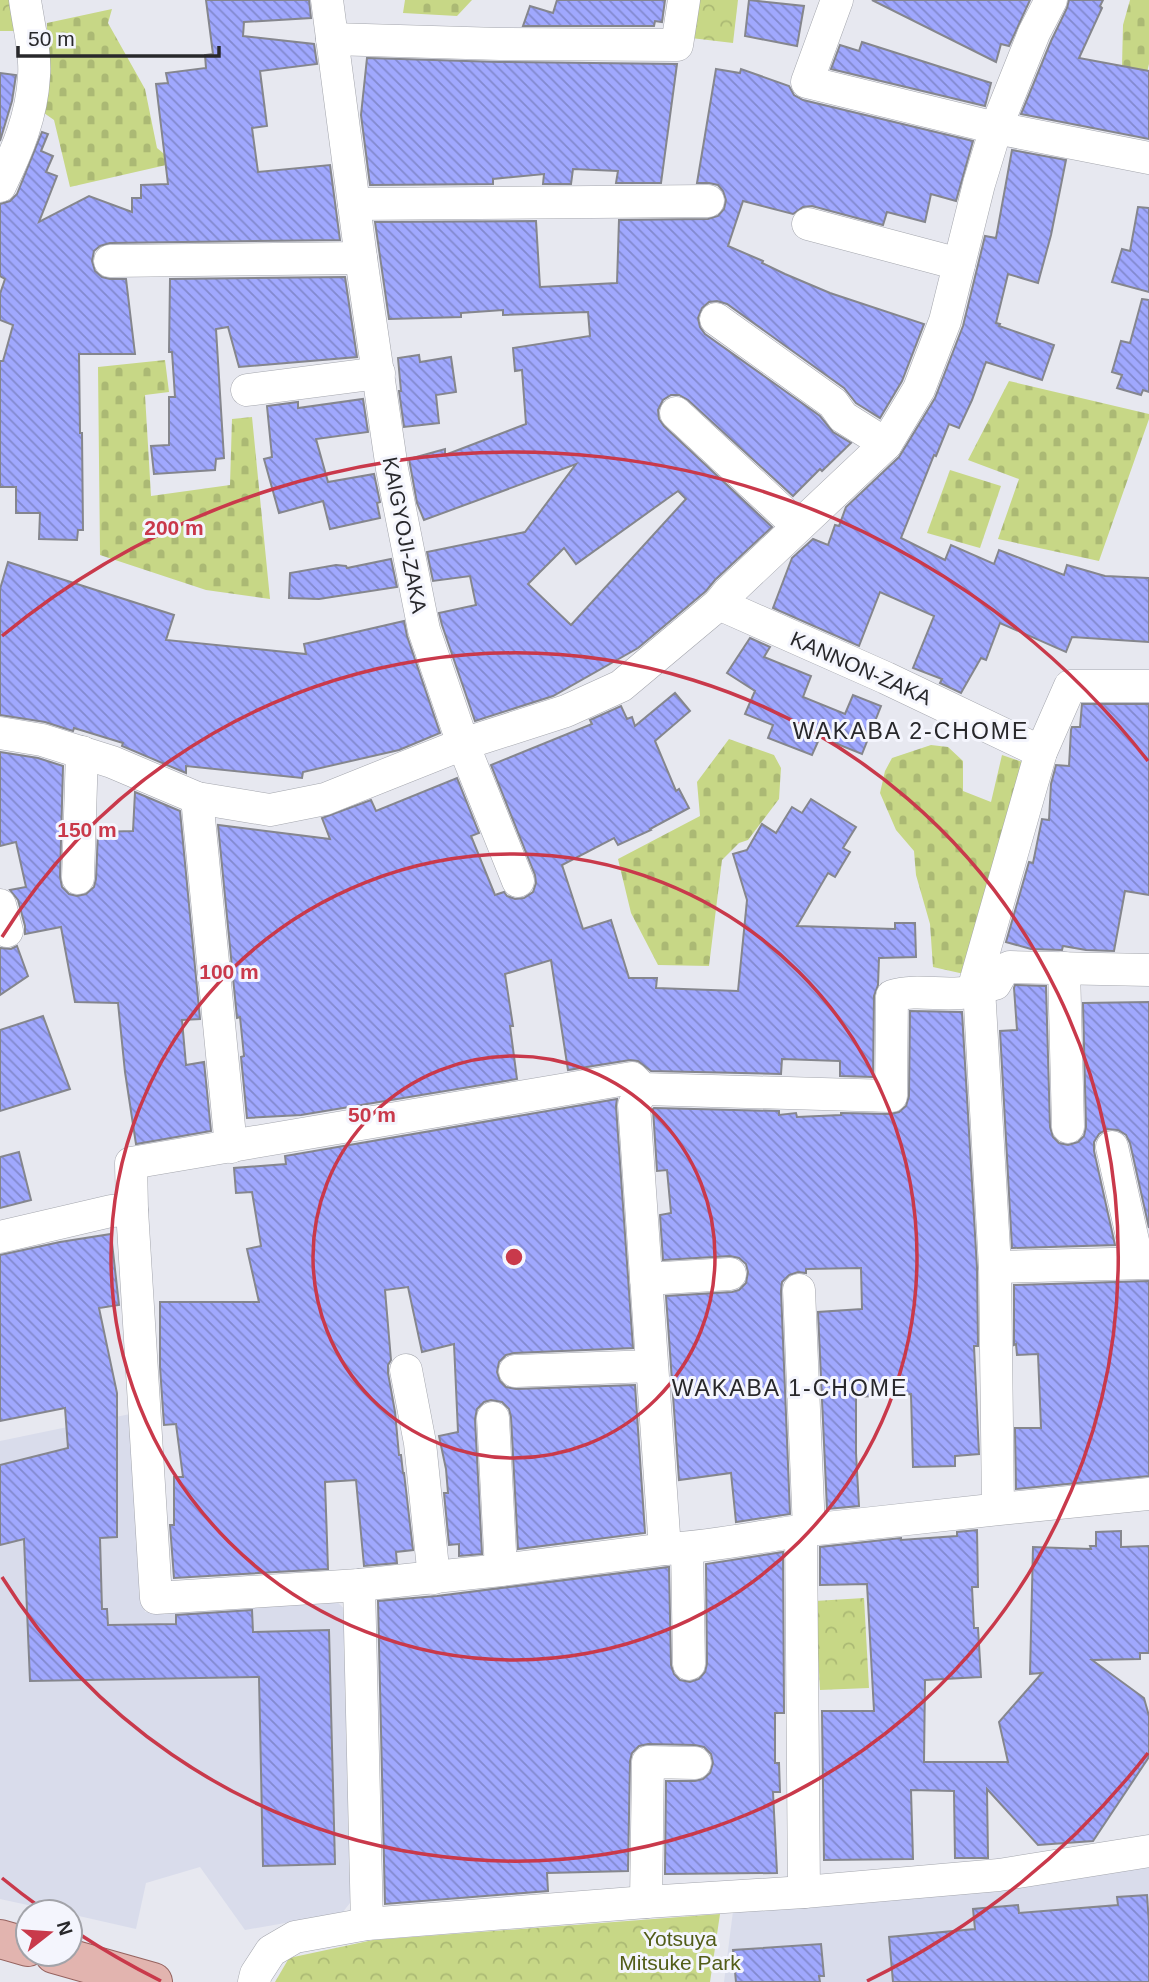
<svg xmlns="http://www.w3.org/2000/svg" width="1149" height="1982" font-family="Helvetica,sans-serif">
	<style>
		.built { fill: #d9dceb }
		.cemetery { fill: url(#cemetery-stones) }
		.park { fill: url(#park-crowns) }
		.building { fill: url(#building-back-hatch); stroke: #85868d; stroke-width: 2; fill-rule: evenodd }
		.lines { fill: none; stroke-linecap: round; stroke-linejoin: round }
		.minor-casing { stroke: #a4a6ad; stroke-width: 33 }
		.major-casing { stroke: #95625e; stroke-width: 40 }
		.minor { stroke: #fff; stroke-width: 32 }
		.major { stroke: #e2b4af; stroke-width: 38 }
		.ring { fill: none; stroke: #c9394b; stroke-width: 3.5 }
		.labels { text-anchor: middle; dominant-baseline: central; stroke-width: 6; stroke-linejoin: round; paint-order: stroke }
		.street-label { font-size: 21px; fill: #28282b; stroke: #f4f5fd }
		.park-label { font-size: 21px; fill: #525d18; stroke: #f4f5fd }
		.neighbourhood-label { font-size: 23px; letter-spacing: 2px; fill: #28282b; stroke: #f4f5fd }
		.centre { fill: #c9394b; stroke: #f4f5fd; stroke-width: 3.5 }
		.ring-label { font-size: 21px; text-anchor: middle; font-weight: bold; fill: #c9394b; stroke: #f4f5fd; stroke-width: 6; stroke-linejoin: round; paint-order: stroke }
	</style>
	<defs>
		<pattern id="cemetery-stones" width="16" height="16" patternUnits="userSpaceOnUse" patternTransform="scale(1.75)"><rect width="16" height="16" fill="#c7d786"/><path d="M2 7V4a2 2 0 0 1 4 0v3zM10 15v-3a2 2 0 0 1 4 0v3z" fill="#abb974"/></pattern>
		<pattern id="park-crowns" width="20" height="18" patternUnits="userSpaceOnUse" patternTransform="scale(1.75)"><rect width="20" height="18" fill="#c7d786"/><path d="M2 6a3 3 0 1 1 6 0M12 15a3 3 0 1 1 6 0" fill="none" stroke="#abb974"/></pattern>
		<pattern id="building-back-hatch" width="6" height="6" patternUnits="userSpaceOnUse" patternTransform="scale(1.75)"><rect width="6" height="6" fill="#a0a8fe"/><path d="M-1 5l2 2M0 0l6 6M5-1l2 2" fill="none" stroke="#8289ce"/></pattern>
	</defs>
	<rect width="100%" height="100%" fill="#e7e8f0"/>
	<g class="built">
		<path d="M135 1413 145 1612 334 1599 355 1619 358 1893 342 1913 245 1930 200 1867 146 1883 136 1929 70 1914V1912H60L0 1899V1441Z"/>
		<path d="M1149 1866V1982H724L733 1911Z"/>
	</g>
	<g class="cemetery">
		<path d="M405 0H472L457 16 403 13Z"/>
		<path d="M1130 0H1149V64L1147 72 1122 66 1123 25Z"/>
		<path d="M112 9 108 23 145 89 157 148 175 163 70 187 54 120 44 113 47 23Z"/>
		<path d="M165 360 169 392 145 395 151 496 230 485 232 419 252 417 270 599 206 590 100 555 98 367Z"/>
		<path d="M1009 381 1149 414V419L1099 561 998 539 1019 479 968 460Z"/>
		<path d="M950 470 1001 486 980 548 927 533Z"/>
		<path d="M729 739 774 755 781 768 779 799 748 840 739 843 722 860 709 966 658 965 631 913 618 859 700 816 697 782Z"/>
		<path d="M931 745 948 747 963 761V791L991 802 1002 755 1028 764 973 976 933 967 930 924 916 875 914 851 896 830 880 793 885 771 892 758Z"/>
	</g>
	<g class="park">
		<path d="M0 0H16L20 31H0Z"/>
		<path d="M696 0H738L733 43 691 38Z"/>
		<path d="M864 1598 869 1688 820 1690 815 1601Z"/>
		<path d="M720 1914 710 1982H275L289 1958 373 1940Z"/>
	</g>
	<g class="building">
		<path d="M206 0H309L311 18 244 22 243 36 314 44 317 64 260 71 267 126 252 128 258 172 330 165 340 240 110 243 100 246 94 251 92 261 95 271 102 277 110 279H126L135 354H79L80 433H82L83 530H78L77 540 39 539 40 513H16V487H0V361H3L13 325 0 320V294L5 279 0 276V204L10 201 17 194 42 132 48 134 41 151 53 156 46 172 57 176 39 222 89 196 132 212V198H141V185L168 184 156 84 168 83 166 73 206 68 205 55 213 54Z"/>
		<path d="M557 0H665L662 22 655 21 654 26H523L530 6 553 13Z"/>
		<path d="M749 0 804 6 797 46 745 36Z"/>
		<path d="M872 0H1030L1009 46 1001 44 996 62Z"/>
		<path d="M1069 0H1103L1100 6 1102 8 1079 58 1149 71V139L1021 114 1051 41 1067 8Z"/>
		<path d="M862 42 991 83 985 106 831 69 840 45 859 51Z"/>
		<path d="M367 58 499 62 677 64 661 183H616L618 171 573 169 571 184H543L544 174 493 179V184L370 185 361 115Z"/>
		<path d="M716 69 740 73 741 69 789 86 794 95 803 100 973 141 956 201 931 194 925 222 887 212 883 225 812 206 803 207 793 214 743 201 728 246 763 261 762 263 785 274 830 293 924 324 902 381 880 418 856 403 844 388 727 304 717 301 709 302 702 308 698 318 700 327 705 334 820 416 833 432 851 443 822 471 820 469 793 496 688 400 679 395H671L663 400 658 410 659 419 664 426 772 527 715 580 706 591 638 648 553 696 475 721 442 625 439 613 476 605 470 576 433 581 427 552 525 532 576 464 424 520 417 503 409 459 445 449V455L526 424 522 370 515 371 513 348 590 336 588 312 503 315V310L461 313V317L389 319 375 222 536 221 540 287 617 283 619 220 708 219 718 216 724 209 726 200 723 191 718 185 709 183H697ZM678 491 686 499 571 625 528 584 564 548 576 564Z"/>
		<path d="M0 73 16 75 12 101 0 141Z"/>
		<path d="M1012 150 1066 160 1051 235 1038 283 1008 274 996 323 1000 324 999 326 1054 345 1042 380 986 362 972 400 959 428 949 424 936 456 934 455 901 538 945 560 951 545 994 564 999 550 1064 575 1067 565 1105 576 1149 578V642L1072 637 1066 652 1000 623 986 660 981 658 961 693 940 683 942 679 913 668 934 616 880 592 859 646 773 608 792 558 813 539 828 545 835 525 839 526 846 507 899 457 935 398 963 326 985 236 996 238Z"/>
		<path d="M1138 207 1149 208V292L1112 282 1122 249 1130 251Z"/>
		<path d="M345 277 357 357 239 367 228 327 216 329 224 458 216 459 215 470 154 474 151 446 169 445V397H175L172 352H169L170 279Z"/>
		<path d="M1142 299 1149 300V392L1143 390 1141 395 1117 388 1122 375 1112 372 1121 341 1130 343Z"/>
		<path d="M419 355 420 362 451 357 456 392 436 395 439 423 404 427 399 391H401L398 358Z"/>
		<path d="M363 399 368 432 316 439 328 482 374 474 380 502 377 503 380 518 330 529 323 501 279 513 264 459 272 457 267 406 298 402V408Z"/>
		<path d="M391 559 397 587 319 599 289 598 290 573 336 565 346 566 347 568Z"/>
		<path d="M8 562 174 615 166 640 306 654 304 644 404 621 407 636 440 733 399 750 303 772 302 778 186 766V773L122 746 123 743 74 728 73 731 45 722 0 715V589Z"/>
		<path d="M750 638 770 647 764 657 811 676 803 697 845 714 853 695 881 706 862 754 820 737 812 755 768 738 773 725 745 714 755 691 727 673Z"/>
		<path d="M675 693 690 711 655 741 676 791 679 789 689 808 650 829 651 830 618 845 614 838 562 865 583 929 611 920 629 978H657L656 988 738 991 747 900 733 854 747 850 762 824 776 833 792 807 802 813 811 799 856 827 843 848 850 852 835 877 828 873 797 926 895 929V923H915L916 957 879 958 878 985 874 996 873 1077 840 1076V1061L782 1059 781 1074 651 1071 638 1061 630 1060 568 1070 551 960 505 974 513 1026H510L517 1079 301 1115 247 1118 241 1057 244 1056 240 1017 237 1018 218 825 330 839 322 818 371 800 376 811 457 778 479 833 471 836 495 895 504 892 507 896 515 899 524 898 533 892 536 883 535 875 491 765 592 724 590 720 621 706 627 719 632 717 635 726Z"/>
		<path d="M1082 704H1149V895L1125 891 1114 951 1086 950 1063 946 1062 950 1031 949 1006 942 1029 862 1033 863 1042 819 1049 820 1051 784 1056 765 1069 766 1071 730 1072 727H1080Z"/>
		<path d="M0 752 38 758 63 766 60 877 62 887 69 894 77 896 86 894 94 887 96 879 98 832 133 831 135 792 180 811 200 1019 182 1020 186 1065 204 1062 211 1131 136 1144 125 1072 118 1003 75 1002 61 927 25 934V926L18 900 10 890 26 887 16 842 0 846Z"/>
		<path d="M17 946 28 976 0 995V948L11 949Z"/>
		<path d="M1015 985 1046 986 1050 1127 1053 1137 1059 1143 1068 1145 1078 1142 1084 1136 1086 1127 1083 1003 1149 1002V1228L1130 1143 1126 1135 1118 1130 1107 1129 1099 1134 1094 1142V1151L1115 1245 1012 1248 1000 1031 1017 1030 1014 988Z"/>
		<path d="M910 1011 962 1012 977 1268 978 1346H974L979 1454 955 1456V1466L913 1467 911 1394 856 1397V1453L859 1506 827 1509 818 1312 862 1309 861 1268 806 1269V1273L798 1272 789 1275 782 1282 781 1291 790 1514 736 1522 731 1473 679 1480 666 1296 732 1292 739 1290 746 1283 748 1272 746 1264 739 1258 730 1256 663 1260 660 1215 671 1213 667 1170 657 1171 653 1109 654 1108 779 1111V1115L796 1113 797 1117 841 1115V1113L890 1114 899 1112 906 1106 909 1096Z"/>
		<path d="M43 1016 70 1089 0 1111V1030Z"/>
		<path d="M617 1099 616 1106 633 1348 514 1353 506 1355 499 1362 497 1372 500 1381 506 1387 516 1389 635 1385 645 1533 518 1549 511 1417 509 1409 502 1402 491 1400 484 1402 477 1409 475 1419 482 1554 459 1556V1544L449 1545 444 1493H448L446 1469 439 1436 458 1432 454 1344 422 1352 408 1287 385 1290 391 1360 388 1365V1373L395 1412 399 1455H401L403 1473H404L413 1550 396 1552 397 1563 364 1566 356 1480 325 1482 328 1569 174 1578 170 1525H174V1477H183L176 1424 164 1425 160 1367V1302H259L247 1249 261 1246 252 1192 236 1193 234 1168 286 1164 285 1156Z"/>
		<path d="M19 1152 31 1200 0 1208V1157Z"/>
		<path d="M111 1234 119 1305 99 1308 117 1393V1537L100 1538 102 1609H107L108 1625 176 1624V1615L252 1610 253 1632 329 1630 335 1864 263 1866 259 1677 30 1681 24 1539 0 1545V1465L68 1448 65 1408 0 1421V1255L60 1242Z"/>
		<path d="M1149 1281V1476L1016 1489 1015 1428H1041L1038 1354 1017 1355 1016 1344 1014 1345V1285Z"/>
		<path d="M977 1530 978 1587H972L974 1628H978L981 1677 925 1680 924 1762H1008L999 1722 1042 1673 1030 1674 1033 1547 1091 1549 1090 1546H1096V1532L1121 1531V1547L1149 1546V1653H1140V1659L1092 1660 1144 1698 1149 1716V1757L1093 1841 1038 1845 987 1789 988 1858H955L954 1791 911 1790 913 1859 824 1860 822 1711H874L867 1584 820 1585V1547L901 1538V1540L957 1536V1532Z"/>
		<path d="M783 1552 784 1713H775V1763H779L780 1792H773L777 1873 665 1874 666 1781H695L703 1779 710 1773 713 1763 711 1754 704 1747 695 1745 648 1744 639 1746 632 1753 630 1761 628 1871 547 1873 548 1891 385 1904 378 1601 437 1596 669 1567 671 1665 674 1674 680 1680 690 1682 699 1679 705 1672 707 1664 706 1564Z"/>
		<path d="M1147 1895 1149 1923V1982H893L889 1937 975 1929 973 1909 1018 1905 1019 1913 1118 1905 1117 1897Z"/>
		<path d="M821 1944 824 1976H819L820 1982H736L733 1950Z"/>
	</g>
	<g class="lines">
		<g class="minor-casing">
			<g id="minor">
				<path d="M327 0 361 258 392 469 424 630 463 744 518 881"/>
				<path d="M837 0 807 82 996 128 1149 158"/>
				<path d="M332 39 500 44 677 45 684 0"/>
				<path d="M0 186C17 151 32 116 34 76 36 53 28 23 25 0"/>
				<path d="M354 204 708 201"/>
				<path d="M808 224 959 264"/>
				<path d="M110 261 361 258"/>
				<path d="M716 319 833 403 843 417 886 444"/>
				<path d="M247 390 379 373"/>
				<path d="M676 413 798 526"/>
				<path d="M719 604 886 678 1041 752"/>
				<path d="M0 733 42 740 112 762 197 798 270 810 325 799 463 744 566 711 621 686 719 604 728 593 886 444 919 389 945 321 979 184 996 128 1034 33 1051 0"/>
				<path d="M197 798 231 1147"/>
				<path d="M78 878 82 752"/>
				<path d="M0 905 7 931"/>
				<path d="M1064 968 1068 1127"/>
				<path d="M1149 970 1010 967 1003 970 995 984C986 986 978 990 969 992 944 997 917 988 892 996L891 1096 643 1089 632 1078 131 1163 132 1210 156 1598 359 1585 501 1570 665 1549C713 1547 760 1536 808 1530 922 1517 1035 1505 1149 1494"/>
				<path d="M979 988 995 1267 998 1508"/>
				<path d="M973 990 1041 752 1070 686H1149"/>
				<path d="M643 1089 634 1105 665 1549"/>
				<path d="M1112 1147 1138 1263"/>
				<path d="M0 1237 111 1211 132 1210"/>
				<path d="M995 1267 1149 1263"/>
				<path d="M646 1279 730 1274"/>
				<path d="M799 1290 809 1530"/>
				<path d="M406 1370 420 1443 434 1578"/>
				<path d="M515 1371 652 1366"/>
				<path d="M493 1418 501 1570"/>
				<path d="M801 1531 804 1892"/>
				<path d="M687 1548 689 1664"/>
				<path d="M359 1585 367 1924"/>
				<path d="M646 1902 648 1762 695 1763"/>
				<path d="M254 1982 256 1974 271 1951 295 1937 367 1924 646 1902 804 1892 999 1875 1149 1851"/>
			</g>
		</g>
		<g class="major-casing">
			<g id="major">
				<path d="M0 1939 28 1947"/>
				<path d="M54 1954 153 1982"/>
			</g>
		</g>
		<use href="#minor" class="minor"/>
		<use href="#major" class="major"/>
	</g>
	<g class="ring">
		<circle cx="514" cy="1257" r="201"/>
		<circle cx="514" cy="1257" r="403"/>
		<path d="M2 937A604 604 0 1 1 2 1577"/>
		<path d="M1148 1753A805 805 0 0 1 867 1981M161 1981A805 805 0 0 1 76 1932M41 1908A805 805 0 0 1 2 1878M2 636A805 805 0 0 1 1148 761"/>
	</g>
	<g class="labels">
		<g class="street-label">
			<text transform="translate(405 535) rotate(79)">KAIGYOJI-ZAKA</text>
			<text transform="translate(861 668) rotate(24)">KANNON-ZAKA</text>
		</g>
		<g class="park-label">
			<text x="680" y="1938">Yotsuya<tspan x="680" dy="24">Mitsuke Park</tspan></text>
		</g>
		<g class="neighbourhood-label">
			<text x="911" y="731">WAKABA 2-CHOME</text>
			<text x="790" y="1388">WAKABA 1-CHOME</text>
		</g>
	</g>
	<circle cx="514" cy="1257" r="10" class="centre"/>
	<g class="ring-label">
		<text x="174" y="535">200 m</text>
		<text x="87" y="837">150 m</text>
		<text x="229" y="979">100 m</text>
		<text x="372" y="1122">50 m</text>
	</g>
	<g transform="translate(49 1933) rotate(73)"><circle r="33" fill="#f4f5fd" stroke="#a2a3a9" stroke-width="2"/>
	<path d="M0-5L12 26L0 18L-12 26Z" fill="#c9394b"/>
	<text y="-10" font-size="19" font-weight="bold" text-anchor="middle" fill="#28282b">N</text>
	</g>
	<path d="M18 46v10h201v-10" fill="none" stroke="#28282b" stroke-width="3.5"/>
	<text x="28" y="46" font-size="21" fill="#28282b" stroke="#f4f5fd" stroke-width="5" paint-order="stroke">50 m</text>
</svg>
